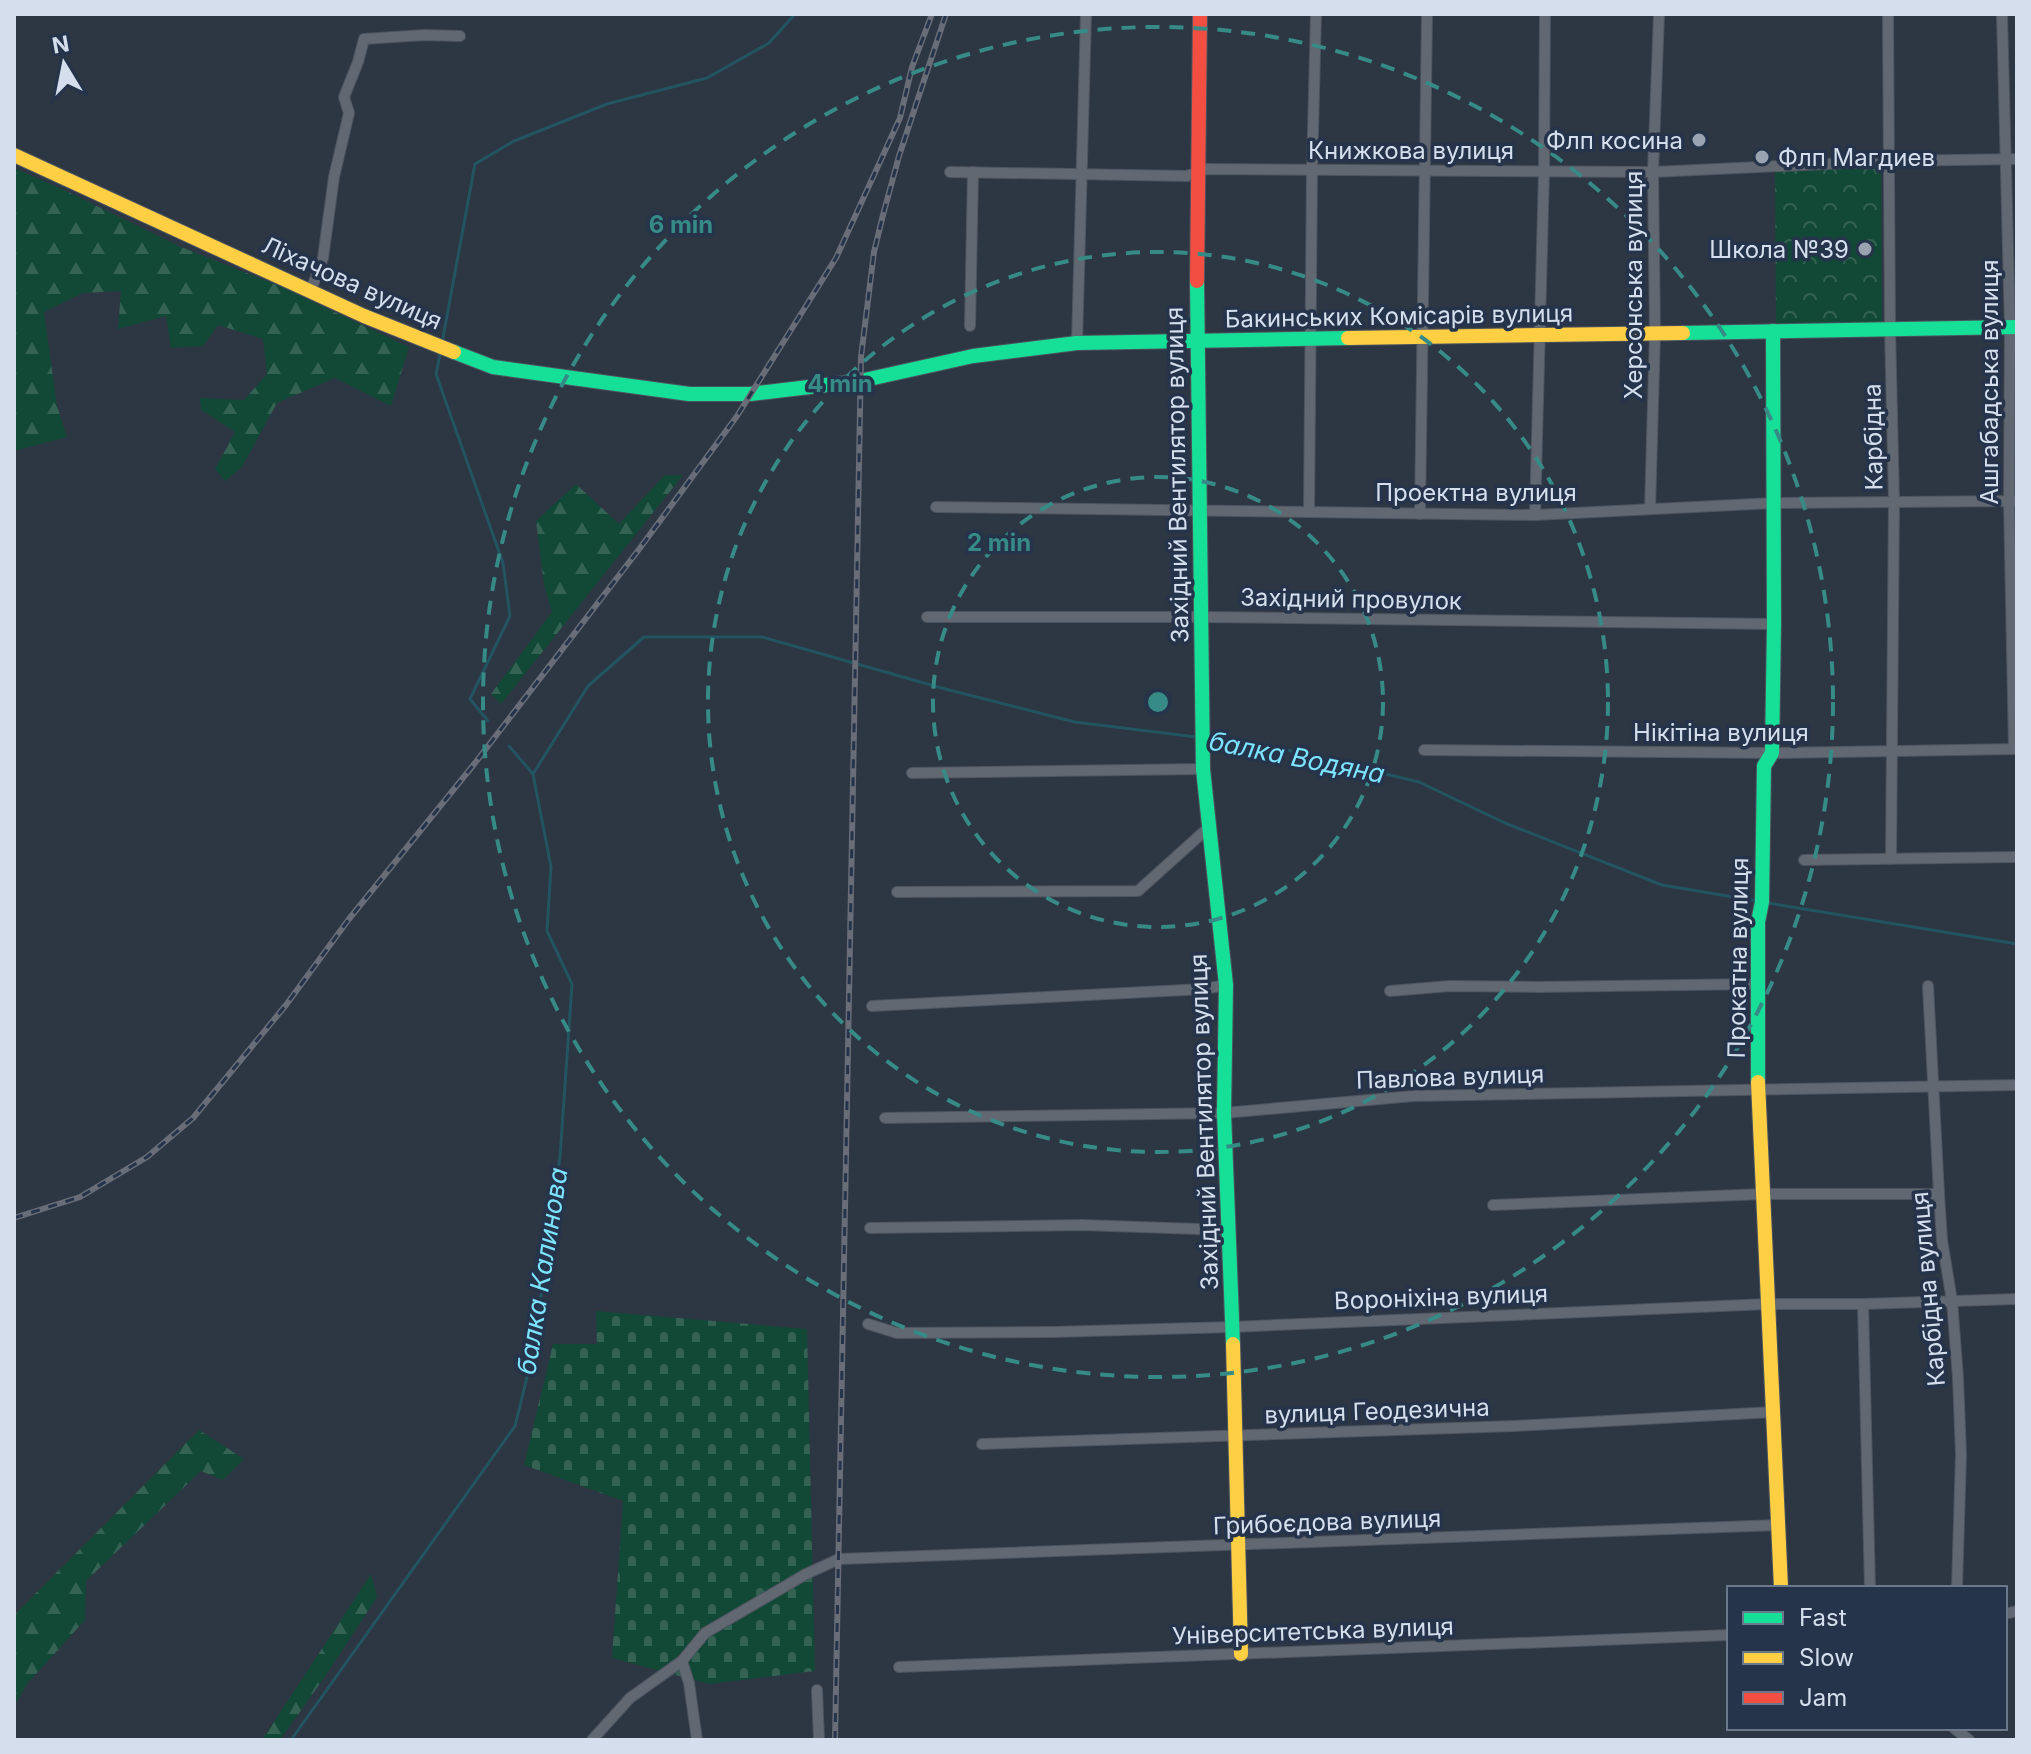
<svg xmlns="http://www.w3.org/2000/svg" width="2031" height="1754" font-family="Inter,sans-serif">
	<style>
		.forest { fill: url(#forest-firs) }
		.cemetery { fill: url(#cemetery-stones) }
		.park { fill: url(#park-crowns) }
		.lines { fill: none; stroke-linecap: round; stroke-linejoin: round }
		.stream { stroke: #235461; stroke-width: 3 }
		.street-casing { stroke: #4c545f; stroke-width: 12 }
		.fast-casing { stroke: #4c545f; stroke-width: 16 }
		.slow-casing { stroke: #4c545f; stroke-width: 16 }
		.jam-casing { stroke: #4c545f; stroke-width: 16 }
		.street { stroke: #626872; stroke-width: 10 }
		.fast { stroke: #16e098; stroke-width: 14 }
		.slow { stroke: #ffcf43; stroke-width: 14 }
		.jam { stroke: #f24e42; stroke-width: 14 }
		.rail-casing { stroke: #686d77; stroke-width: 6 }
		.rail { stroke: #25344b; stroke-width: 3; stroke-dasharray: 9; stroke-linecap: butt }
		.ring { fill: none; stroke: #368b87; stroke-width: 4; stroke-dasharray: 14 10 }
		.poi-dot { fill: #9aa3b2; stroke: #25344b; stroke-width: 3 }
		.labels { text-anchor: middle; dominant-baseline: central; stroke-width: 7; stroke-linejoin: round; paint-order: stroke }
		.poi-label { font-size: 24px; fill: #d4deed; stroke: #25344b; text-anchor: end }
		.street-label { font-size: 24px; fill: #d4deed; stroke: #25344b }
		.water-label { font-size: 26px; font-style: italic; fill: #7ce4fe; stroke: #25344b }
		.centre { fill: #368b87; stroke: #25344b; stroke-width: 4 }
		.ring-label { font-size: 24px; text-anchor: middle; font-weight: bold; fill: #368b87; stroke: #25344b; stroke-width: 7; stroke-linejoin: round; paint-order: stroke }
	</style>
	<defs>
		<pattern id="forest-firs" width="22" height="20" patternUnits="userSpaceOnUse" patternTransform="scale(2)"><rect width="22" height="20" fill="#124936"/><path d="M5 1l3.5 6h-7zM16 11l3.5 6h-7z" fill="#346353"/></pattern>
		<pattern id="cemetery-stones" width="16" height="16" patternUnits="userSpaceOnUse" patternTransform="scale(2)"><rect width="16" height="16" fill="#124936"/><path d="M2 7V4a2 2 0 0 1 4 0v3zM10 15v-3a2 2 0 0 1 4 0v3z" fill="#346353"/></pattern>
		<pattern id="park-crowns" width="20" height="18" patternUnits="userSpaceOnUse" patternTransform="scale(2)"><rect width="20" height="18" fill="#124936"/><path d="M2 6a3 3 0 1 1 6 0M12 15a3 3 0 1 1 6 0" fill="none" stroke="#346353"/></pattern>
	</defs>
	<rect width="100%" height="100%" fill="#2d3643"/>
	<g class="forest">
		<path d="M14 168 62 189 181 247 277 285 409 347 391 406 335 378 277 403 242 467 225 481 215 469 235 432 201 410 200 398 244 400 267 374 263 339 218 325 203 346 171 348 166 316 118 329 121 291 83 293 44 312 57 406 67 437 14 451Z"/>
		<path d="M665 475H683L501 704 491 694 552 612 544 585 536 521 576 484 619 524Z"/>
		<path d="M199 1430 244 1459 223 1480 201 1471 86 1581 85 1620 27 1684 14 1707V1615Z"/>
		<path d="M371 1574 377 1597 326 1675 280 1740H262Z"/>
	</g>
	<path class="cemetery" d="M596 1311 807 1329 815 1671 709 1684 612 1658 623 1501 524 1465 553 1344H597Z"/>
	<path class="park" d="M1775 167H1881L1882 322 1776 323Z"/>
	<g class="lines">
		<g class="stream">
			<path d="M442 343 475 164 514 141 607 104 707 78 769 43 795 14"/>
			<path d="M441 350 436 374 503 563 510 616 470 699 488 721"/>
			<path d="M1207 738 1271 746 1419 782 1505 823 1662 885 1757 901"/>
			<path d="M533 774 588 686 644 637H762L945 689 1075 722 1196 737"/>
			<path d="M1768 903 2017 944"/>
			<path d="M291 1740 515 1426 533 1353 560 1157 572 984 547 931 551 867 533 774 509 746"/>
		</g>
		<g class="street-casing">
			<g id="street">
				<path d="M1888 14 1890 329 1894 501 1891 859"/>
				<path d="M2002 14 2010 327 2009 501 2014 749"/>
				<path d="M950 172 1187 176 1206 169 1653 172 1890 161 2017 159"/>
				<path d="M311 290 323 258 334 177 349 113 344 97 358 62 364 39 424 35 460 36"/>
				<path d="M970 326 973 172"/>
				<path d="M1077 343 1086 14"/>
				<path d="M936 507 1535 515 1774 503 2017 501"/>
				<path d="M1650 509 1655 333 1653 172 1659 14"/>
				<path d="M1309 512 1312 170 1316 14"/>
				<path d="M1420 514 1427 14"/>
				<path d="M1535 515 1544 171 1545 14"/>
				<path d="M927 617H1201L1774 624"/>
				<path d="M1424 750 1772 753 2017 749"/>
				<path d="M912 773 1203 769"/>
				<path d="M1804 860 2017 857"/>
				<path d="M897 892 1138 891 1208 828"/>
				<path d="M1928 986 1939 1194 1942 1240 1952 1301 1958 1378 1961 1454 1957 1588"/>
				<path d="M1390 991 1450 986 1537 987 1757 984"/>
				<path d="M872 1006 1204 989 1226 985"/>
				<path d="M885 1118 1224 1113 1413 1096 2017 1085"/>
				<path d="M1493 1205 1763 1194H1939"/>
				<path d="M870 1228 1082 1225 1228 1230"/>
				<path d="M1863 1304 1870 1588"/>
				<path d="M868 1324 897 1333 1053 1332 1232 1327 1768 1304H1863L2017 1299"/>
				<path d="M982 1444 1514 1426 1774 1412"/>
				<path d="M2005 1614 2017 1611"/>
				<path d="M682 1661 689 1683 697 1740"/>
				<path d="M899 1667 1729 1635"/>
				<path d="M817 1690 819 1740"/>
				<path d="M1954 1728 1969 1740"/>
				<path d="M592 1740 630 1698 682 1661 705 1633 806 1574 839 1559 1779 1525"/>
			</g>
		</g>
		<g class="fast-casing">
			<g id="fast">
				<path d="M1197 281 1203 769 1226 985 1224 1113 1233 1344"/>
				<path d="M1683 333 2017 327"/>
				<path d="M454 352 493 367 689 394H750L860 381 973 356 1077 343 1348 338"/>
				<path d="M1758 1082V922L1762 902 1764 766 1772 753 1774 624 1773 331"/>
			</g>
		</g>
		<g class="slow-casing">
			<g id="slow">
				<path d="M14 155 364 316 454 352"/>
				<path d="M1348 338 1683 333"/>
				<path d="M1758 1082 1781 1588"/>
				<path d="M1233 1344 1241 1654"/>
			</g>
		</g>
		<g class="jam-casing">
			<path id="jam" d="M1197 281 1200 14"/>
		</g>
		<use href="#street" class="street"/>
		<use href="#fast" class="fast"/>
		<use href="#slow" class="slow"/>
		<use href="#jam" class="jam"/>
		<g class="rail-casing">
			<g id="rail">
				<path d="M14 1218 80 1197 147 1157 193 1118 286 1005 349 919 475 763 640 548 737 416 836 258 900 118 912 67 932 14"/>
				<path d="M835 1740 861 357 874 252 883 215 899 156 946 14"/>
			</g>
		</g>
		<use href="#rail" class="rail"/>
	</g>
	<g class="ring">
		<circle cx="1158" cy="702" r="225"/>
		<circle cx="1158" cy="702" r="450"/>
		<circle cx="1158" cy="702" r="675"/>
	</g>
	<g class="poi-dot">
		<circle cx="1699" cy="140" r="8"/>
		<circle cx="1762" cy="157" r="8"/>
		<circle cx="1865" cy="249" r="8"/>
	</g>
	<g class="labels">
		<g class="poi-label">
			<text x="1683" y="140">Флп косина</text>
			<text x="1778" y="157" text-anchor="start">Флп Магдиев</text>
			<text x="1849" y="249">Школа №39</text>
		</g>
		<g class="street-label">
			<text x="1411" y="150">Книжкова вулиця</text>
			<text transform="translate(352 283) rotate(24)">Ліхачова вулиця</text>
			<text transform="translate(1633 285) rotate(-90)">Херсонська вулиця</text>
			<text transform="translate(1399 316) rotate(-1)">Бакинських Комісарів вулиця</text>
			<text transform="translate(1989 382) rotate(-90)">Ашгабадська вулиця</text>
			<text transform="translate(1873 437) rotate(-91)">Карбідна</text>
			<text transform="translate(1177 475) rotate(-91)">Західний Вентилятор вулиця</text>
			<text x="1476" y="492">Проектна вулиця</text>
			<text transform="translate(1351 599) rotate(1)">Західний провулок</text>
			<text x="1721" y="732">Нікітіна вулиця</text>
			<text transform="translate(1738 958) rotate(-89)">Прокатна вулиця</text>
			<text transform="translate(1450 1077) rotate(-2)">Павлова вулиця</text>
			<text transform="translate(1204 1122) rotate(-92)">Західний Вентилятор вулиця</text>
			<text transform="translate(1928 1289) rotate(-95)">Карбідна вулиця</text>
			<text transform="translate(1441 1297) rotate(-2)">Вороніхіна вулиця</text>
			<text transform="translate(1377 1411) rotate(-2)">вулиця Геодезична</text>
			<text transform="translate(1327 1522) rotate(-2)">Грибоєдова вулиця</text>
			<text transform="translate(1313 1631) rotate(-2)">Університетська вулиця</text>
		</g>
		<g class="water-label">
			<text transform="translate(1297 757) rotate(11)">балка Водяна</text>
			<text transform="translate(542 1271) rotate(-81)">балка Калинова</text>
		</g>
	</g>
	<circle cx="1158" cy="702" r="12" class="centre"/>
	<g class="ring-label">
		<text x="681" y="233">6 min</text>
		<text x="840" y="392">4 min</text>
		<text x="999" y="551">2 min</text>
	</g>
	<rect width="2031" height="1754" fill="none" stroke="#d4deed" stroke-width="32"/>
	<rect x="1727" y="1586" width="280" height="144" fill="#25344b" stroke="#6b788c" stroke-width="2"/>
	<rect x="1743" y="1612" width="40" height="12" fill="#16e098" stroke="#6b788c" stroke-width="2"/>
	<text x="1799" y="1626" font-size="24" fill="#d4deed">Fast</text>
	<rect x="1743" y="1652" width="40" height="12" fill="#ffcf43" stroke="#6b788c" stroke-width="2"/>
	<text x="1799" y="1666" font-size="24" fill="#d4deed">Slow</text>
	<rect x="1743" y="1692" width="40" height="12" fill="#f24e42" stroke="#6b788c" stroke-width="2"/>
	<text x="1799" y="1706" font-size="24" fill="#d4deed">Jam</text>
	<g transform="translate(64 64) rotate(350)" stroke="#25344b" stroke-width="6" paint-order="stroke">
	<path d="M0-6L14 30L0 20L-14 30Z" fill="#d4deed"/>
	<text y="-12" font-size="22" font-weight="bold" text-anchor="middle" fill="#d4deed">N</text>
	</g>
</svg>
